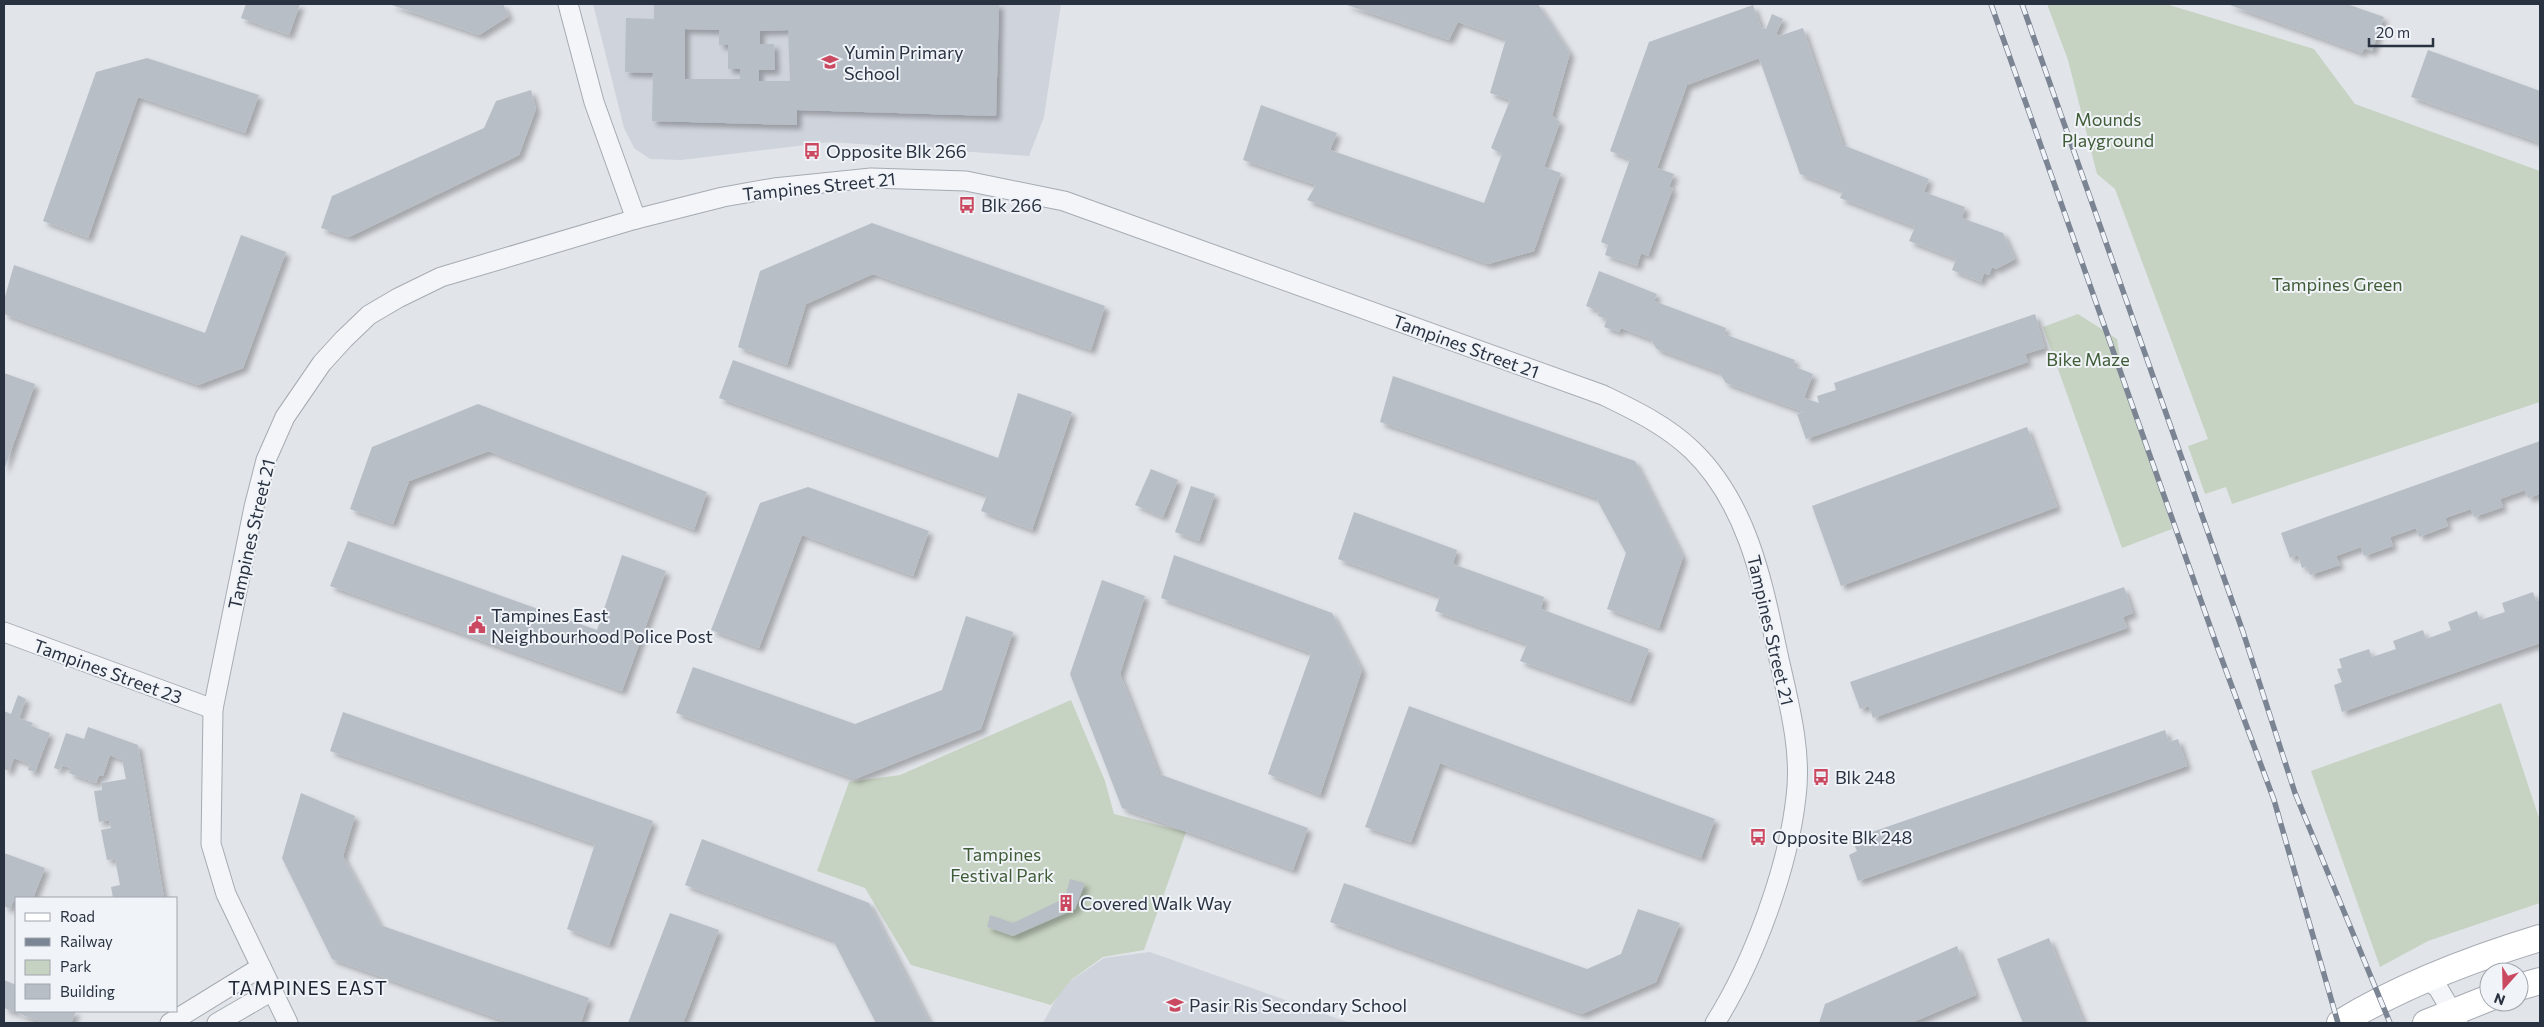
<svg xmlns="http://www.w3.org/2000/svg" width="2544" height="1027" font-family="Commissioner,sans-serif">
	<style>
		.built { fill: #cfd3db }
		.green { fill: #c7d3c2 }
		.building { fill: #b8bec6; fill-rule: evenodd; filter: url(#shadow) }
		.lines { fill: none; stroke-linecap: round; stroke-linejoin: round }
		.minor-casing { stroke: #a6abb3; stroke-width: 21 }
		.secondary-casing { stroke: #a6abb3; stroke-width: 28 }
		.minor { stroke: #f3f5f8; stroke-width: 19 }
		.secondary { stroke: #fff; stroke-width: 26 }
		.rail-casing { stroke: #7b8492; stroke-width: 5.5 }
		.rail { stroke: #f0f3f7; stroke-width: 4; stroke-dasharray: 11; stroke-linecap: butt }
		.labels { text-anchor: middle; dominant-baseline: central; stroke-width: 4; stroke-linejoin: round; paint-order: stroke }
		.poi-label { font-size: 18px; fill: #293241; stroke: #f0f3f7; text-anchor: start }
		.park-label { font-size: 18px; fill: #3f5c37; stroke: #f0f3f7 }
		.street-label { font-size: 18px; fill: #293241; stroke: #f0f3f7 }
		.neighbourhood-label { font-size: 19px; letter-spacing: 1px; fill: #1c2431; stroke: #f0f3f7 }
	</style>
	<defs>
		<filter id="shadow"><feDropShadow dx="4.5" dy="4.5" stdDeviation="2.5" flood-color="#0004"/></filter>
	</defs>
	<rect width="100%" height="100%" fill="#e1e4e9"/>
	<g class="built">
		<path d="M593 4H1061L1044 117 1029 156 831 142 681 160 650 159 634 148 624 128Z"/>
		<path d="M1150 952 1350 1023H1043L1063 986 1104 958Z"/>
	</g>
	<g class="green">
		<path d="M2047 4H2166L2314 49 2355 104 2540 171V402L2232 504 2226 487 2205 494 2188 446 2208 439 2115 189 2097 174 2068 60Z"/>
		<path d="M2078 314 2117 339 2121 364 2172 529 2122 548 2043 327Z"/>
		<path d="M1071 700 1105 781 1114 814 1186 832 1144 950 1103 957 1071 980 1051 1005 911 965 865 888 817 871 849 782 900 775Z"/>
		<path d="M2501 703 2540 821V903L2428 941 2380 967 2311 771Z"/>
	</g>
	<g class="building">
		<path d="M246 4H300L289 35 241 18Z"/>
		<path d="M389 4H503L509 16 479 35Z"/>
		<path d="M654 4H999L996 116 797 110V125L652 121 653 73 625 72 626 18 654 19ZM685 29 719 30V45H728V69H740V79H685ZM788 30 790 81H759V70H775L774 44H760V31Z"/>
		<path d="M1344 4H1538L1570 53 1552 116 1560 122 1544 167 1561 173 1534 251 1488 264 1307 200 1316 185 1243 160 1261 105 1337 133 1330 150 1484 203 1502 154 1491 148 1510 100 1490 93 1506 39 1458 22 1449 40Z"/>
		<path d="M2227 4H2347L2384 17 2372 51 2364 48 2362 53Z"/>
		<path d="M1753 5 1761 27 1766 29 1772 14 1783 19 1776 34 1779 36 1803 28 1843 145 1929 179 1924 192 1965 207 1962 218 2003 233 2015 259 1996 269 1992 267 1989 275 1984 273 1981 282 1952 270 1956 259 1909 241 1915 227 1840 198 1843 191 1800 174 1759 58 1687 85 1657 168 1674 174 1669 187 1673 188 1648 256 1641 253 1637 266 1605 255 1608 245 1601 242 1630 159 1610 151 1649 42Z"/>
		<path d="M2428 50 2540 91V143L2411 97Z"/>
		<path d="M147 58 259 95 245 133 138 97 88 238 43 221 96 72Z"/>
		<path d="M531 90 536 109 519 155 349 237 321 228 332 196 484 128 496 101Z"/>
		<path d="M872 223 1105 306 1091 350 873 274 806 304 787 365 738 347 760 271Z"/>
		<path d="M241 235 286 252 243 368 198 385 4 314V300L14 265 205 333Z"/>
		<path d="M1599 271 1657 294 1654 301 1726 328 1724 334 1795 360 1793 366 1813 374 1804 398 1819 403 1817 396 1836 390 1834 383 2035 314 2045 348 2025 354 2028 362 1806 439 1797 414 1804 412 1726 383 1719 372 1657 349 1650 339 1621 328 1619 332 1604 327 1607 319 1598 316 1599 311 1586 306Z"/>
		<path d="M733 360 998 458 1018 393 1072 412 1032 530 981 511 987 495 719 398Z"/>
		<path d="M4 373 35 384 4 470Z"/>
		<path d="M1393 376 1635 461 1683 557 1659 628 1607 609 1626 553 1596 498 1380 422Z"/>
		<path d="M478 404 707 492 694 530 489 451 409 481 393 524 350 509 372 447Z"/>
		<path d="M2027 427 2057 507 1841 586 1812 506Z"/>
		<path d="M2540 441V494L2528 498 2525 490 2500 499 2503 507 2474 517 2471 509 2445 518 2448 526 2419 537 2416 528 2390 537 2393 546 2364 556 2361 547 2336 556 2340 565 2310 575 2307 566 2302 568 2298 555 2290 558 2281 533Z"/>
		<path d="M1151 469 1178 480 1163 517 1135 505Z"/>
		<path d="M1191 486 1215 494 1199 541 1175 532Z"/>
		<path d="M808 487 929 531 913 576 802 535 759 648 711 630 760 503Z"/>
		<path d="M1354 512 1457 550 1453 564 1544 597 1541 609 1649 649 1630 701 1520 661 1527 644 1435 611 1440 596 1338 559Z"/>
		<path d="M348 541 597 630 622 555 666 571 622 691 330 586Z"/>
		<path d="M1174 555 1332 613 1362 670 1320 795 1268 774 1311 653 1161 598Z"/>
		<path d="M1102 580 1145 596 1120 674 1159 774 1308 828 1293 870 1122 808 1070 674Z"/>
		<path d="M2124 587 2133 613 2123 617 2127 628 1873 718 1869 706 1860 709 1850 682Z"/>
		<path d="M2533 592 2536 601 2540 600V643L2342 712 2334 685 2342 682 2337 669 2342 668 2339 659 2369 649 2372 657 2396 649 2393 641 2423 630 2426 639 2451 630 2448 622 2477 611 2480 620 2505 612 2502 603Z"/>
		<path d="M966 616 1013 632 981 729 855 779 676 713 693 667 855 724 942 690Z"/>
		<path d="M18 695 26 699 19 718 33 723 31 726 50 733 35 772 28 770 30 764 14 758 9 771 4 769V711L11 714Z"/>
		<path d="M1409 706 1715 819 1701 858 1440 763 1411 842 1365 827Z"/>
		<path d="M343 712 653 821 609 945 567 929 595 844 330 751Z"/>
		<path d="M88 727 138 745 164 898H113L111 887 120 885 115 859 107 860 101 830 111 828 109 820 99 822 94 791 102 790 101 783 126 779 122 760 110 755 103 776 99 775 96 783 69 773 71 768 61 765 60 770 54 768 66 733 84 739Z"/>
		<path d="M2165 730 2169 742 2178 739 2187 766 1858 881 1849 855 1857 851 1852 839Z"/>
		<path d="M301 793 355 816 343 856 380 925 589 998 581 1023H510L332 959 282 858Z"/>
		<path d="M702 839 869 903 930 1023H876L833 940 685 885Z"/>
		<path d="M4 853 45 868 33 898H16V902L13 901 10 909 4 906Z"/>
		<path d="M1070 879 1085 883 1075 909 1013 936 987 927 990 915 1013 923 1065 898Z"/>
		<path d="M1344 883 1587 969 1621 954 1638 909 1680 923 1656 982 1582 1014 1330 922Z"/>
		<path d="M670 913 719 930 683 1023H628Z"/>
		<path d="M2049 938 2084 1023H2023L2005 979 1997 959Z"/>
		<path d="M1957 946 1976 995 1911 1023H1819L1825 1004Z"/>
		<path d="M4 980 16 985V1011H76L71 1023H44L4 1008Z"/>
	</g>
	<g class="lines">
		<g class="minor-casing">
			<g id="minor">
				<path d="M568 4 594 102 636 219"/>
				<path d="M4 632 213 709"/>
				<path d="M2426 979 2438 988 2458 1022"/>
				<path d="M170 1023 261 967"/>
				<path d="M217 1023 272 991"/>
				<path d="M288 1023 226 894 211 844 213 709 254 507 266 460 285 417 322 363 344 339 369 315 398 298 441 277 636 219 723 197 774 188 871 178 966 181 1064 201 1603 395C1634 410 1666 425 1692 450 1749 505 1763 585 1779 659 1789 704 1802 751 1796 797 1788 869 1753 963 1715 1023"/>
			</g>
		</g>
		<g class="secondary-casing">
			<g id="secondary">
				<path d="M2519 987 2540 981"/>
				<path d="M2340 1023C2402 985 2471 959 2540 938"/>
				<path d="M2426 1023 2489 998"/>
			</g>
		</g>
		<use href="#minor" class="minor"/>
		<use href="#secondary" class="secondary"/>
		<g class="rail-casing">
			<g id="rail">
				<path d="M1991 4 2218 649 2274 800 2338 1023"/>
				<path d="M2022 4 2243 632 2295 793 2390 1023"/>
			</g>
		</g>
		<use href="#rail" class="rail"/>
	</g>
	<defs>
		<g id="school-bare" transform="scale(1.35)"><path d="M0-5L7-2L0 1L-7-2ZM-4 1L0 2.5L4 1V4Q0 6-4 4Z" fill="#cb4960" stroke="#f0f3f7" stroke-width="2.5" paint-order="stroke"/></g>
		<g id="bus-bare" transform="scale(1.35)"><path d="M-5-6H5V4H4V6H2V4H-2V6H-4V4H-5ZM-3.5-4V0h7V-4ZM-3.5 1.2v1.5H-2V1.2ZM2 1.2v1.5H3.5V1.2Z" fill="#cb4960" stroke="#f0f3f7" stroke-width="2.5" paint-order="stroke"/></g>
		<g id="civic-bare" transform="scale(1.35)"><path d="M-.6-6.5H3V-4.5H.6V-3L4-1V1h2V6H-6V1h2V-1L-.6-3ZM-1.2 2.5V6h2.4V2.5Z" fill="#cb4960" stroke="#f0f3f7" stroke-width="2.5" paint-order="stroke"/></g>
		<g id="building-bare" transform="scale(1.35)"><path d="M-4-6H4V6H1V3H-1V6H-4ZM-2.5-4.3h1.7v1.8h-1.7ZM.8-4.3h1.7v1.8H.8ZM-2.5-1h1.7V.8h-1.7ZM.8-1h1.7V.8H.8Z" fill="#cb4960" stroke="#f0f3f7" stroke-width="2.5" paint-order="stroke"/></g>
	</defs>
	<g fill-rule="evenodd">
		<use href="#school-bare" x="830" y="62"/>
		<use href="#bus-bare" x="812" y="151"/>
		<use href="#bus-bare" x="967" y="205"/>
		<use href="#civic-bare" x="477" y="625"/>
		<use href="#bus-bare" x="1821" y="777"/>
		<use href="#bus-bare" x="1758" y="837"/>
		<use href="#building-bare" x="1066" y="903"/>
		<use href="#school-bare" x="1175" y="1005"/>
	</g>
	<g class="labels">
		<g class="poi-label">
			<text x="844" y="52">Yumin Primary<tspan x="844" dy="21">School</tspan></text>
			<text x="826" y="151">Opposite Blk 266</text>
			<text x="981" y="205">Blk 266</text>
			<text x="491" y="615">Tampines East<tspan x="491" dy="21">Neighbourhood Police Post</tspan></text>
			<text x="1835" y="777">Blk 248</text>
			<text x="1772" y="837">Opposite Blk 248</text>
			<text x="1080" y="903">Covered Walk Way</text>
			<text x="1189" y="1005">Pasir Ris Secondary School</text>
		</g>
		<g class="park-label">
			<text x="2108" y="119">Mounds<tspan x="2108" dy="21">Playground</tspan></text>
			<text x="2337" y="284">Tampines Green</text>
			<text x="2088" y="359">Bike Maze</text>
			<text x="1002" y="854">Tampines<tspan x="1002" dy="21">Festival Park</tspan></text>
		</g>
		<g class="street-label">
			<text transform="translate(819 186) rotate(-6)">Tampines Street 21</text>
			<text transform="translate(1466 346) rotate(20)">Tampines Street 21</text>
			<text transform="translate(251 534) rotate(-77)">Tampines Street 21</text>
			<text transform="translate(1771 630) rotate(77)">Tampines Street 21</text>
			<text transform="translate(108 671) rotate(20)">Tampines Street 23</text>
		</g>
		<g class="neighbourhood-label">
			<text x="308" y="987">TAMPINES EAST</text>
		</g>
	</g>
	<rect width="2544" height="1027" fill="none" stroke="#293241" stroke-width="10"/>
	<rect x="15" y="897" width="162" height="115" fill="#f0f3f7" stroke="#a0a6ae"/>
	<rect x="25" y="913" width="25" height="8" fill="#ffffff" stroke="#a0a6ae"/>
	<text x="60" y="922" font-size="15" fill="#293241">Road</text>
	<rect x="25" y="938" width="25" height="8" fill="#7b8492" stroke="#a0a6ae"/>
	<text x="60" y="947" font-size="15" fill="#293241">Railway</text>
	<rect x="25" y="960" width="25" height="15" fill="#c7d3c2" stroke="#a0a6ae"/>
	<text x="60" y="972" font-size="15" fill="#293241">Park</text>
	<rect x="25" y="984" width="25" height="15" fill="#b8bec6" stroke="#a0a6ae"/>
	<text x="60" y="997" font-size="15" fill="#293241">Building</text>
	<g transform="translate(2504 987) rotate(200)"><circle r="24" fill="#f0f3f7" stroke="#a0a6ae"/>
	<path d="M0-4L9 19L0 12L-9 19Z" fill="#cb4960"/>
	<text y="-8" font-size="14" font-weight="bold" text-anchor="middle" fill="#293241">N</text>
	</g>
	<path d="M2369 38v8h64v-8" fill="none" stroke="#293241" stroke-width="2.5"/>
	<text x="2376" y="38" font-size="15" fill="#293241" stroke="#f0f3f7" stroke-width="4" paint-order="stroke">20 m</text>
</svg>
